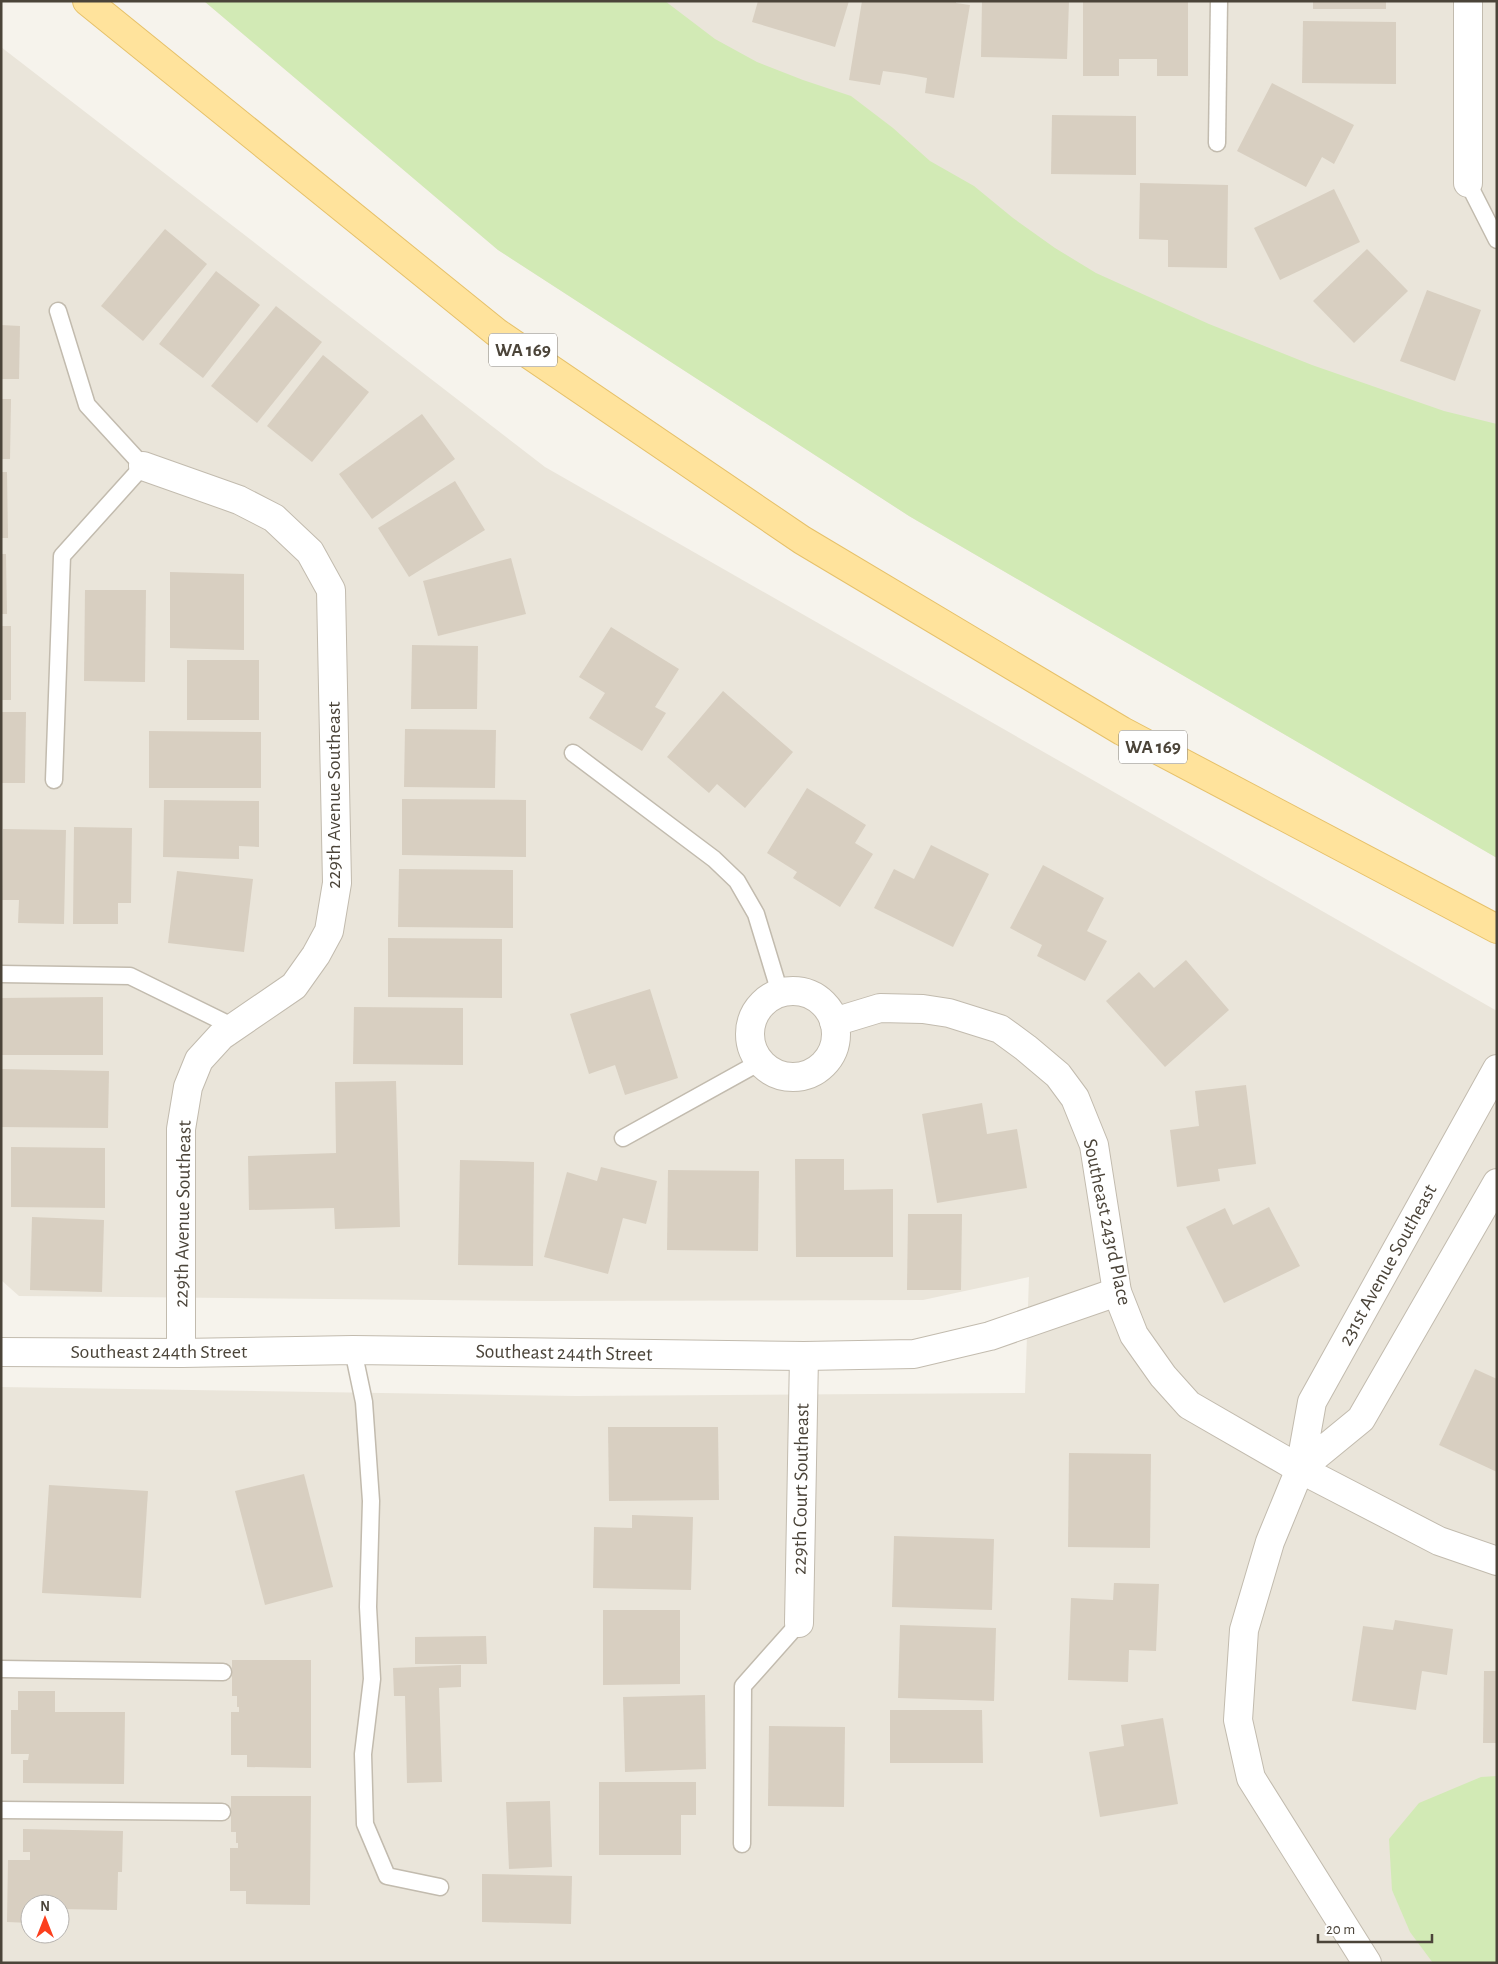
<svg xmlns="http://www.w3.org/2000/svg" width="1498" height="1964" font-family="'Alegreya Sans',sans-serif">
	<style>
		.residential { fill: #eae5da; fill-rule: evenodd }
		.green { fill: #d2eab5 }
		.building { fill: #d8cfc1 }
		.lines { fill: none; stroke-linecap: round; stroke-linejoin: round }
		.lane-casing { stroke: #c2bbae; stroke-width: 19 }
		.street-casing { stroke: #c2bbae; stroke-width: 30 }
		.primary-casing { stroke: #e6c16a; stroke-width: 30 }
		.lane { stroke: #fff; stroke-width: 16 }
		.street { stroke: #fff; stroke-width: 28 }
		.primary { stroke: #ffe39c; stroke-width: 28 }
		.labels { text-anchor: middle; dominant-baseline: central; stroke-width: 4.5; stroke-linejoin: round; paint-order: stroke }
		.shield { fill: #fff; stroke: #817c74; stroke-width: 1 }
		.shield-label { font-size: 19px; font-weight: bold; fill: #4b4439 }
		.street-label { font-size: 20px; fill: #4b4439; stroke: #fff }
	</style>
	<rect width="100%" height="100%" fill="#f6f3ec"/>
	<g class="residential">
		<path d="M204 1H1497V858L909 516 498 250Z"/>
		<path d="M1 47 545 467 1497 1011V1963H1V1387L576 1396 1025 1393 1029 1277 923 1300 540 1301 19 1296 1 1280ZM30 1904H60V1934H30Z"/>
	</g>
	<g class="green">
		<path d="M204 1H665L715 39 757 62 803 80 851 96 893 128 930 161 974 186 1013 218 1055 248 1096 273 1209 324 1312 365 1444 411 1497 424V858L909 516 498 250Z"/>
		<path d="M1497 1776V1963H1433L1410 1932 1392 1890 1389 1839 1419 1803 1481 1777Z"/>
	</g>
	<g class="building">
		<path d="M758 1H849L835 47 752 22Z"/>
		<path d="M862 1H956V3L970 5 954 98 925 93 927 78 905 74 883 71 880 85 849 80Z"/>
		<path d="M982 1H1069L1067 59 981 57Z"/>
		<path d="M1083 1H1188V76H1157V59H1119V76H1083Z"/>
		<rect x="1313" y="1" width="73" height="8"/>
		<path d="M1303 21 1396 22V84L1302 83Z"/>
		<path d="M1272 83 1354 125 1334 164 1322 157 1306 187 1237 151Z"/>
		<path d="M1052 115 1136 116V175L1051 174Z"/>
		<path d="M1140 183 1228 185 1227 268 1168 267V240L1139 239Z"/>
		<path d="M1334 189 1360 242 1280 280 1254 228Z"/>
		<path d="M165 229 207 264 143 341 101 306Z"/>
		<path d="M1367 249 1408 291 1354 343 1313 301Z"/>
		<path d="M216 271 260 305 203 378 159 344Z"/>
		<path d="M1427 290 1481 310 1455 381 1400 361Z"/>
		<path d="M276 306 322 342 257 423 211 386Z"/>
		<path d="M1 325 20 326 19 379H1Z"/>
		<path d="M323 355 369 392 312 462 267 426Z"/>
		<path d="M1 399H11L10 459H1Z"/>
		<path d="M422 414 455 459 372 519 339 474Z"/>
		<path d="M1 472H7L8 538H1Z"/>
		<path d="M455 481 485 530 409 577 378 528Z"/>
		<path d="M1 554H6L7 614H1Z"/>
		<path d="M511 558 526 614 438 636 423 581Z"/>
		<path d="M170 572 244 574V650L170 648Z"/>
		<path d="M85 590H146L145 682 84 681Z"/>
		<rect x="1" y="626" width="10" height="74"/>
		<path d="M611 627 679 669 655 707 666 713 642 751 589 718 605 693 579 677Z"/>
		<path d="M412 645 478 646 477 709H411Z"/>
		<rect x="187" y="660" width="72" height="60"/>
		<path d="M723 691 793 752 745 808 717 784 709 793 667 757Z"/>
		<path d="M1 712H26L25 783H1Z"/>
		<path d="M405 729 496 730 495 788 404 787Z"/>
		<path d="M149 731 261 732V788H149Z"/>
		<path d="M807 788 866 825 855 843 873 854 840 907 793 878 797 872 767 853Z"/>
		<path d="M402 799 526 800V857L402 855Z"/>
		<path d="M164 800 259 801V847L239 846V859L163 857Z"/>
		<path d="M74 827 132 828 131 903H118V924H73Z"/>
		<path d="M3 829 66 830 64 924 18 923 19 900H2Z"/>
		<path d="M931 845 989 874 953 947 874 908 894 869 914 879Z"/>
		<path d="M1043 865 1104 898 1087 931 1107 941 1085 981 1037 956 1042 945 1010 928Z"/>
		<path d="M399 869 513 870V928L398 927Z"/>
		<path d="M177 871 253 879 244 952 168 943Z"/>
		<path d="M388 938 502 939V998L388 997Z"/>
		<path d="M1186 960 1229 1010 1165 1067 1106 1001 1139 972 1154 988Z"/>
		<path d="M650 989 678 1078 625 1095 615 1065 589 1074 570 1014Z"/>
		<path d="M103 997V1055H1V998Z"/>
		<path d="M354 1007 463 1008V1065L353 1064Z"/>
		<path d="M1 1069 109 1071 108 1128 1 1127Z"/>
		<path d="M396 1081 400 1227 335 1229 334 1208 249 1210 248 1156 336 1153 335 1082Z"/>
		<path d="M1246 1085 1256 1164 1218 1169 1220 1181 1177 1187 1170 1130 1199 1126 1195 1091Z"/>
		<path d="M982 1103 987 1134 1017 1129 1027 1188 937 1203 922 1114Z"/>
		<path d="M11 1147 105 1148V1208L11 1207Z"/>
		<path d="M795 1159H844V1190L893 1189V1257H796Z"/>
		<path d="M460 1160 534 1162 533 1266 458 1265Z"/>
		<path d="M601 1167 657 1181 646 1224 623 1218 608 1274 544 1257 567 1172 597 1181Z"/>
		<path d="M668 1170 759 1171 758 1251 667 1250Z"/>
		<path d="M1269 1207 1300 1266 1224 1303 1186 1227 1225 1208 1233 1225Z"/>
		<path d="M908 1214H962L961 1290H907Z"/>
		<path d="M32 1217 104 1220 102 1292 30 1290Z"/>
		<path d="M1475 1369 1497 1379V1472L1439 1445Z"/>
		<path d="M608 1427H718L719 1500 609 1501Z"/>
		<path d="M1069 1453 1151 1454 1150 1548 1068 1547Z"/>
		<path d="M304 1474 333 1587 265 1605 235 1491Z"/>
		<path d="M49 1485 148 1491 141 1598 42 1593Z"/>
		<path d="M632 1515 693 1517 691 1590 593 1588 594 1527 632 1528Z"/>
		<path d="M894 1536 994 1539 992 1610 892 1607Z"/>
		<path d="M1114 1583 1159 1584 1156 1651 1129 1650 1128 1682 1068 1680 1071 1598 1113 1600Z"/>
		<path d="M603 1610H680V1684L603 1685Z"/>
		<path d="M1395 1620 1453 1629 1447 1675 1422 1671 1416 1710 1352 1701 1363 1626 1393 1630Z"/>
		<path d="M900 1625 996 1628 994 1701 898 1698Z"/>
		<path d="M486 1636 487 1664H415V1637Z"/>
		<path d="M232 1660H311V1768L247 1767V1755H231V1712H239V1707H237V1696H232Z"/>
		<path d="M461 1665V1687L439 1688 442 1782 407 1783 405 1696H394L393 1668Z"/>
		<path d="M1484 1671H1497V1743H1483Z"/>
		<path d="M18 1691H55V1712H125L124 1784 23 1783V1760H28L29 1754H11V1710H18Z"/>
		<path d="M705 1695 706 1769 625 1772 623 1697Z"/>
		<path d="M890 1710H982L983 1763H890Z"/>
		<path d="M1163 1718 1178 1804 1100 1817 1089 1752 1124 1746 1121 1725Z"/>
		<path d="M769 1726 845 1727 844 1807 768 1806Z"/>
		<path d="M599 1782H696V1815H681V1855H599Z"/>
		<path d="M231 1796H311L310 1905 246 1904V1891H230V1848H238V1843H236V1832H231Z"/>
		<path d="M550 1801 552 1867 509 1869 506 1802Z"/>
		<path d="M23 1829 123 1831 122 1872H118L117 1910 60 1909V1904H30V1923L7 1922 8 1860H30V1852H23Z"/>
		<path d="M482 1874 572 1876 571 1924 482 1922Z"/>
	</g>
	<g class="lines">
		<g class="lane-casing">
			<g id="lane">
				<path d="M1217 143 1219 1"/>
				<path d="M1468 183 1497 240"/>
				<path d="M573 753 714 859 737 881 756 914 780 993"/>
				<path d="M54 780 62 556 143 466 87 405 58 311"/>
				<path d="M1 974 130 976 234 1027"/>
				<path d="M623 1138 760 1062"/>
				<path d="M353 1350 364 1402 371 1501 368 1607 372 1679 363 1754 365 1824 387 1876 440 1887"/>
				<path d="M1 1669 223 1672"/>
				<path d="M1 1810 222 1812"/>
				<path d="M742 1844 743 1686 799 1623"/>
			</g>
		</g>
		<g class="street-casing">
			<g id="street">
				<path d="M1468 1V183"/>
				<path d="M143 466 239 500 274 518 310 552 331 590 337 883 329 931 316 955 294 986 221 1036 199 1060 188 1087 181 1129V1353"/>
				<circle cx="793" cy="1034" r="43"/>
				<path d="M834 1022 880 1008 923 1009 949 1013 1000 1029 1026 1048 1058 1075 1075 1098 1094 1145 1117 1292 1134 1335 1163 1376 1189 1405 1300 1469 1439 1541 1497 1561"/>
				<path d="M1497 1069 1312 1402 1300 1469 1361 1419 1497 1183"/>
				<path d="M1 1352 181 1353 353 1350 804 1356 914 1354 990 1336 1117 1292"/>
				<path d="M1300 1469 1270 1542 1244 1630 1238 1720 1251 1778 1367 1963"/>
				<path d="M799 1623 804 1356"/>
			</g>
		</g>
		<g class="primary-casing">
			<path id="primary" d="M87 1 496 332 802 540 1122 731 1497 929"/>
		</g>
		<use href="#lane" class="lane"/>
		<use href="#street" class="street"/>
		<use href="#primary" class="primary"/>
	</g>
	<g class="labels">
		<g class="shield">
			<rect x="489" y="333.5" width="68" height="33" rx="4"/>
			<rect x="1119" y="730.5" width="68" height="33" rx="4"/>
		</g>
		<g class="shield-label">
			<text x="523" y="350">WA 169</text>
			<text x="1153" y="747">WA 169</text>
		</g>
		<g class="street-label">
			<text transform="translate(334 795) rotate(-90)">229th Avenue Southeast</text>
			<text transform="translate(183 1214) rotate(-89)">229th Avenue Southeast</text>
			<text transform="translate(1107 1222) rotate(78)">Southeast 243rd Place</text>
			<text transform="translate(1388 1265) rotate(-61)">231st Avenue Southeast</text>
			<text x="159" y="1352">Southeast 244th Street</text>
			<text transform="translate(564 1353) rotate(1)">Southeast 244th Street</text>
			<text transform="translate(801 1489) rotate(-89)">229th Court Southeast</text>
		</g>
	</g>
	<rect width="1498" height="1964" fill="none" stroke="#4b4439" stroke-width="5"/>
	<g transform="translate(45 1919)"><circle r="24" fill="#ffffff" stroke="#b7b4b0"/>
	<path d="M0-4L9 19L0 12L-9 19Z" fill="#fc3f1d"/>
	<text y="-8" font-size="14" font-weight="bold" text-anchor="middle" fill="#4b4439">N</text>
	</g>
	<path d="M1318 1934v8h114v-8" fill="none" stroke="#4b4439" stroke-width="2.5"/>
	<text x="1326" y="1934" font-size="15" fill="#4b4439" stroke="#ffffff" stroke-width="4" paint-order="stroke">20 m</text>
</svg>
